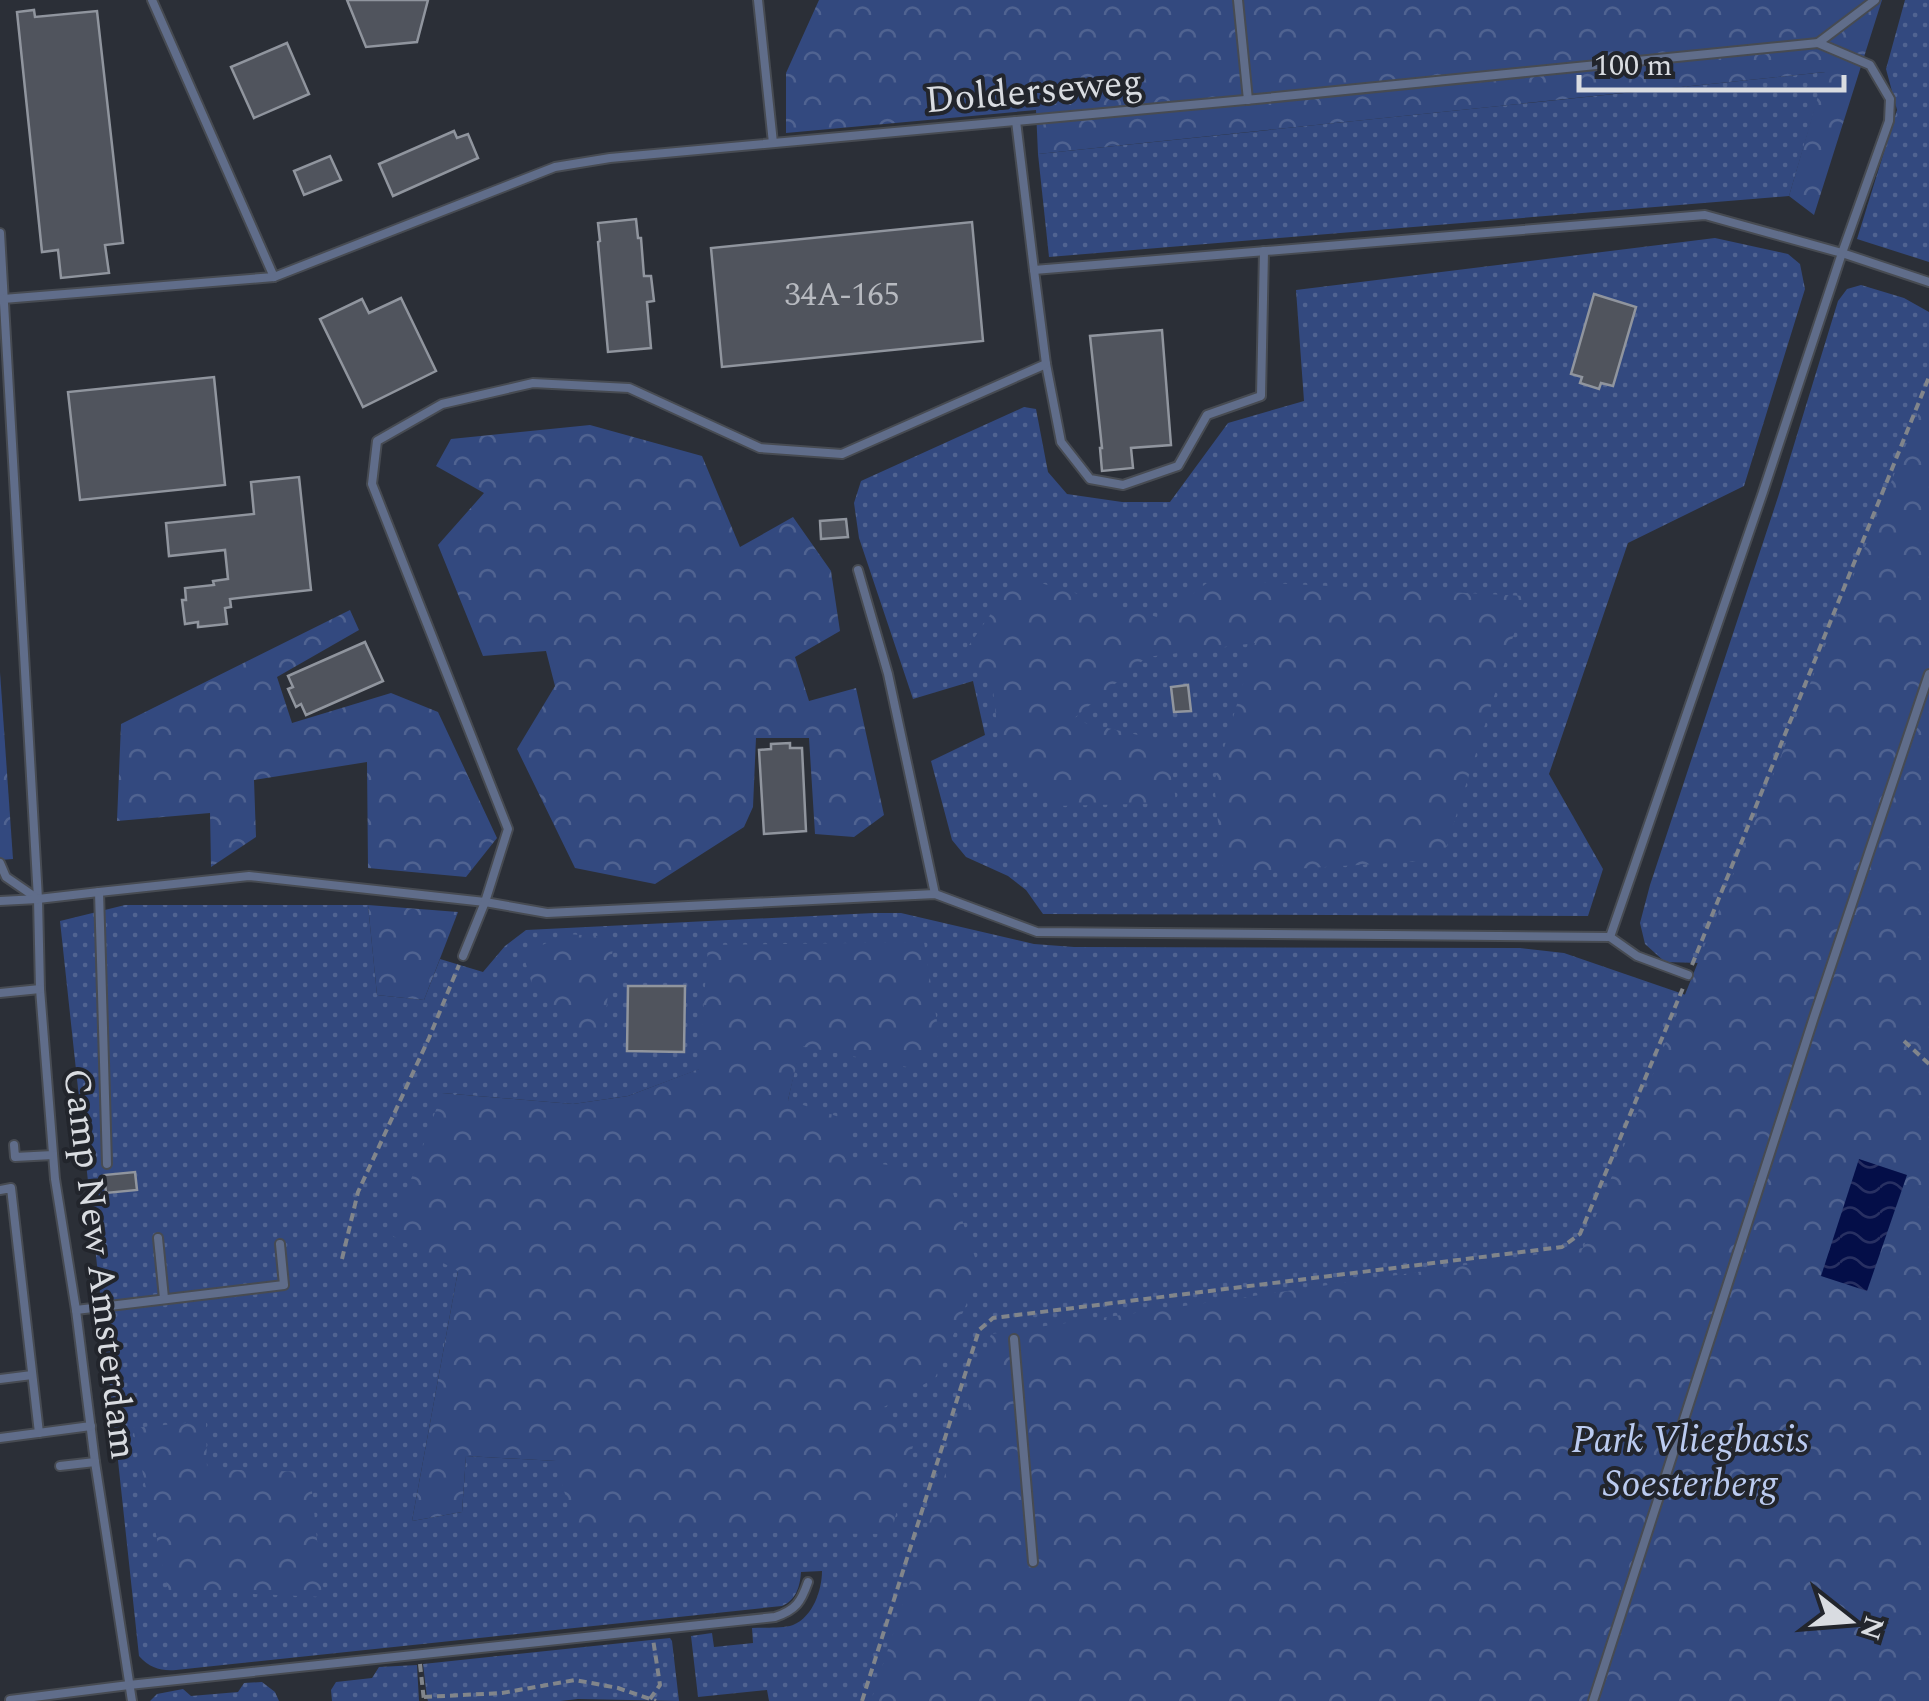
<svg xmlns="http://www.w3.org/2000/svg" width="1929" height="1701" font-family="Spectral,serif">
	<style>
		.grass { fill: url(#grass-dots); fill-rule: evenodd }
		.forest { fill: url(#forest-crowns) }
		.water { fill: url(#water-waves) }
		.building { fill: #50545d; stroke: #90959e; stroke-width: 2.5 }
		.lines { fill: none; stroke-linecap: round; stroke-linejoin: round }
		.service-casing { stroke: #474b52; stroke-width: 12 }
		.path { stroke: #81858b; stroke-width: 4; stroke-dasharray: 8 5; stroke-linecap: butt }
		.service { stroke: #606d8a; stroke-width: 8 }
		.labels { text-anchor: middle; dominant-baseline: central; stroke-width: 8; stroke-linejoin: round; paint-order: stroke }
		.number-label { font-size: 32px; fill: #b7bac0 }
		.street-label { font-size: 38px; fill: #d9dce1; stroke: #22252c }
		.park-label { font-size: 38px; font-style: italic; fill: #bbcbf0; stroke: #22252c }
	</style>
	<defs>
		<pattern id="grass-dots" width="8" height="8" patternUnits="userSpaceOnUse" patternTransform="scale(2.5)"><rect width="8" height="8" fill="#33497f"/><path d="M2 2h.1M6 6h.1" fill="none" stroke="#506391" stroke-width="1.8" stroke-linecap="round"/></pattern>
		<pattern id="forest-crowns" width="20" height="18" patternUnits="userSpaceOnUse" patternTransform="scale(2.5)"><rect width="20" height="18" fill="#33497f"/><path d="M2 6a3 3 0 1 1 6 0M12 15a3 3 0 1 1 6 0" fill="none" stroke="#506391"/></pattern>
		<pattern id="water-waves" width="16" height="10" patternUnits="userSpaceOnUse" patternTransform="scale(2.5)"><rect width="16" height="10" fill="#040e48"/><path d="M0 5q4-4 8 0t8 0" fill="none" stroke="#283062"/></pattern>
	</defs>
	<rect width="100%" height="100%" fill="#2b2f37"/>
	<g class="grass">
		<path d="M1905 0H1929V262L1857 239 1897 110 1886 69Z"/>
		<path d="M1826 72 1789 196 1049 257 1038 154Z"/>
		<path d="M1715 238 1788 254 1800 264 1805 289 1744 486 1628 543 1549 774 1603 869 1588 916 1043 914 1026 890 1008 876 966 857 952 840 931 761 985 735 973 681 913 699 859 538 854 503 861 481 1024 407 1036 409 1048 472 1067 494 1122 502H1170L1228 423 1304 401 1296 290Z"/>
		<path d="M1861 285 1904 298 1929 312V479L1532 1701H769L767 1690 698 1697 691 1636 712 1633 714 1647 753 1643 752 1628C765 1627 781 1629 793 1625 813 1617 822 1590 822 1571L801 1572C800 1587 796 1600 782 1606L176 1670C160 1671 150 1668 139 1656L60 921 125 905H368L377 995 424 1000 440 959 483 972 505 946 526 930 874 913H901L1034 944 1074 947 1520 948 1564 953 1686 995 1699 963 1665 962 1645 944 1640 923 1650 885 1778 497 1838 301 1847 289ZM924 942 800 1046 788 1100 844 1159 876 1411 557 1461 466 1456 462 1512 412 1521 458 1271 442 1093 573 1104 628 1096 700 1069Z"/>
		<path d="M670 1638 672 1641 679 1701 578 1699 560 1701H428L427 1698 423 1664Z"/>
		<path d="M417 1665 419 1701H332L331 1690 336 1682 372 1678 379 1667Z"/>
		<path d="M262 1682 275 1692 279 1701H150L157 1694 183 1689 191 1696 238 1692 244 1683Z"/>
	</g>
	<g class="forest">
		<path d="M819 0H1882L1814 215 1789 196 1825 72 1038 154 1036 110 786 133V73Z"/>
		<path d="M1929 388V1701H871L991 1334 1583 1248Z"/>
		<path d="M590 425 702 456 740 547 793 517 831 571 840 631 795 657 809 701 856 688 884 815 854 837 815 834 809 738H756L753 807 744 827 655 884 575 868 517 749 555 686 546 651 483 656 438 545 484 493 436 466 451 439Z"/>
		<path d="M1017 576 1160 618 1211 580 1526 596 1442 860 1223 873 1214 782 1255 643 1147 657 1072 720 1169 742 1176 803 1056 806 1000 752 993 690 965 651Z"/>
		<path d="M350 610 359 630 277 677 292 723 391 693 438 712 497 838 466 877 368 868 367 762 254 780 256 837 211 867 210 813 117 821 121 724Z"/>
		<path d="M0 672 13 859 0 860Z"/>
		<path d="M368 905 458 912 424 1000 377 995Z"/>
		<path d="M566 934 614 937 602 1050 534 991 523 954Z"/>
		<path d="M924 942 939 1034 917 1069 801 1046 788 1100 854 1122 845 1159 946 1173 980 1272 935 1378 877 1411 915 1438 891 1534 575 1531 556 1461 466 1456 462 1512 412 1521 458 1271 391 1235 442 1093 573 1104 628 1096 699 1069 708 945Z"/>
		<path d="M206 1421 207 1469 310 1472 323 1597 168 1590 133 1428Z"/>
	</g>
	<path class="water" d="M1859 1159 1907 1175 1867 1291 1821 1276Z"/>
	<g class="building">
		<path d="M347 0H428L417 42 366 47Z"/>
		<path d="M34 10 35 17 97 11 123 243 105 245 109 273 61 278 58 250 42 252 17 12Z"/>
		<path d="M287 43 309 94 254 118 231 67Z"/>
		<path d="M454 131 457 138 468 134 478 158 393 196 379 164Z"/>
		<path d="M330 156 341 180 304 195 294 171Z"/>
		<path d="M636 219 638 238H641L644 276H651L654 301 647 302 651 348 608 352 598 242 600 241 598 223Z"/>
		<path d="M972 222 983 341 722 367 711 248Z"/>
		<path d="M1594 294 1636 307 1613 386 1601 383 1599 389 1580 383 1582 377 1571 374Z"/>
		<path d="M401 298 436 371 363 407 320 319 362 299 369 313Z"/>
		<path d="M1162 330 1171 445 1131 448 1133 468 1102 471 1100 448H1102L1090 336Z"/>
		<path d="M214 377 225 485 80 500 68 392Z"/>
		<path d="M299 477 311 590 230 599 231 607 225 608 227 624 198 627V622L185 624 182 600H186L185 588 214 585 213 581 228 579 225 550 169 556 166 523 254 514 251 482Z"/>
		<path d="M846 519 848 537 821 539 820 521Z"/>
		<path d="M365 642 383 681 306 715 301 704 296 707 288 689 293 687 288 676Z"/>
		<path d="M1188 685 1191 711 1174 712 1171 687Z"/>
		<path d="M790 743V748H802L806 831 764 834 759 750 771 749V744Z"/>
		<path d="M628 986H685L684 1052 627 1051Z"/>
		<path d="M135 1172 137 1190 106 1193 104 1175Z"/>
	</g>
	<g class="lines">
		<g class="service-casing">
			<g id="service">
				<path d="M152 0 274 277"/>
				<path d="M758 0 773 143"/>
				<path d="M1238 0 1248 100"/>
				<path d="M1016 121 1034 270 1705 215 1842 253 1929 282"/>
				<path d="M0 233 38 899 40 989 55 1179 76 1310 95 1462 132 1701"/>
				<path d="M3 299 274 277 555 167 610 158 1256 99 1818 43"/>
				<path d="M1046 364 1061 442 1090 479 1123 485 1178 466 1207 415 1261 396 1264 251"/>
				<path d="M858 570 888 674 935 894"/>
				<path d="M0 863 6 877 38 899"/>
				<path d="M99 892 249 876 485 902 547 913 935 894 1037 932 1610 937 1763 492 1842 253 1889 121 1890 99 1870 65 1818 43 1875 0"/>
				<path d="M0 901 38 899 99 892 107 1164"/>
				<path d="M1610 937 1637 956 1688 975"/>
				<path d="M463 956 485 902 508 829 372 484 377 441 442 404 533 383 629 388 760 448 842 454 1046 364 1034 270"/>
				<path d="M0 993 40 989"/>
				<path d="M14 1145 15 1157 53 1155"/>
				<path d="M0 1190 11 1188 39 1433"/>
				<path d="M158 1238 164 1298"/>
				<path d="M76 1310 284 1285 280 1244"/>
				<path d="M1014 1339 1033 1562"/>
				<path d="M0 1379 32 1375"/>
				<path d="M0 1438 91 1426"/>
				<path d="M60 1466 95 1462"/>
				<path d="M10 1700 129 1685 775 1617C796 1610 801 1602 808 1582"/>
				<path d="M1593 1701 1814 1017 1929 674"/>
			</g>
		</g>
		<g class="path">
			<path d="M1692 965 1929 377"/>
			<path d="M1904 1041 1929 1064"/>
			<path d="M342 1259 358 1192 429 1038 459 965"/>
			<path d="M420 1664 424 1701"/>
			<path d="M424 1697 502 1693 575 1680 618 1688 656 1701"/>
			<path d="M650 1699 660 1685 653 1639"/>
			<path d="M862 1701 979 1330 993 1318 1562 1247 1580 1234 1683 988"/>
		</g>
		<use href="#service" class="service"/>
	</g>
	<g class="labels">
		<g class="number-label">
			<text x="842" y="295">34A-165</text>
		</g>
		<g class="street-label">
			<text transform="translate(1034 92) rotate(-5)">Dolderseweg</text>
			<text transform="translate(99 1264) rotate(83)">Camp New Amsterdam</text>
		</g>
		<g class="park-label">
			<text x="1690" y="1441">Park Vliegbasis<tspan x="1690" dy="44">Soesterberg</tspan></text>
		</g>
	</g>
	<g transform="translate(1849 1621) rotate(107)" stroke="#22252c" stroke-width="8" paint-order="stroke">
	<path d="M0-8L18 38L0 25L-18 38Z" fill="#d9dce1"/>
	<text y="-15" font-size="28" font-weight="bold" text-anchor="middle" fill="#d9dce1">N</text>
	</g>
	<path d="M1579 75v15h265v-15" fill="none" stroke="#d9dce1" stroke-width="5"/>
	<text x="1594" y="75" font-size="30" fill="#d9dce1" stroke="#22252c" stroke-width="8" paint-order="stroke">100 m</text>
</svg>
